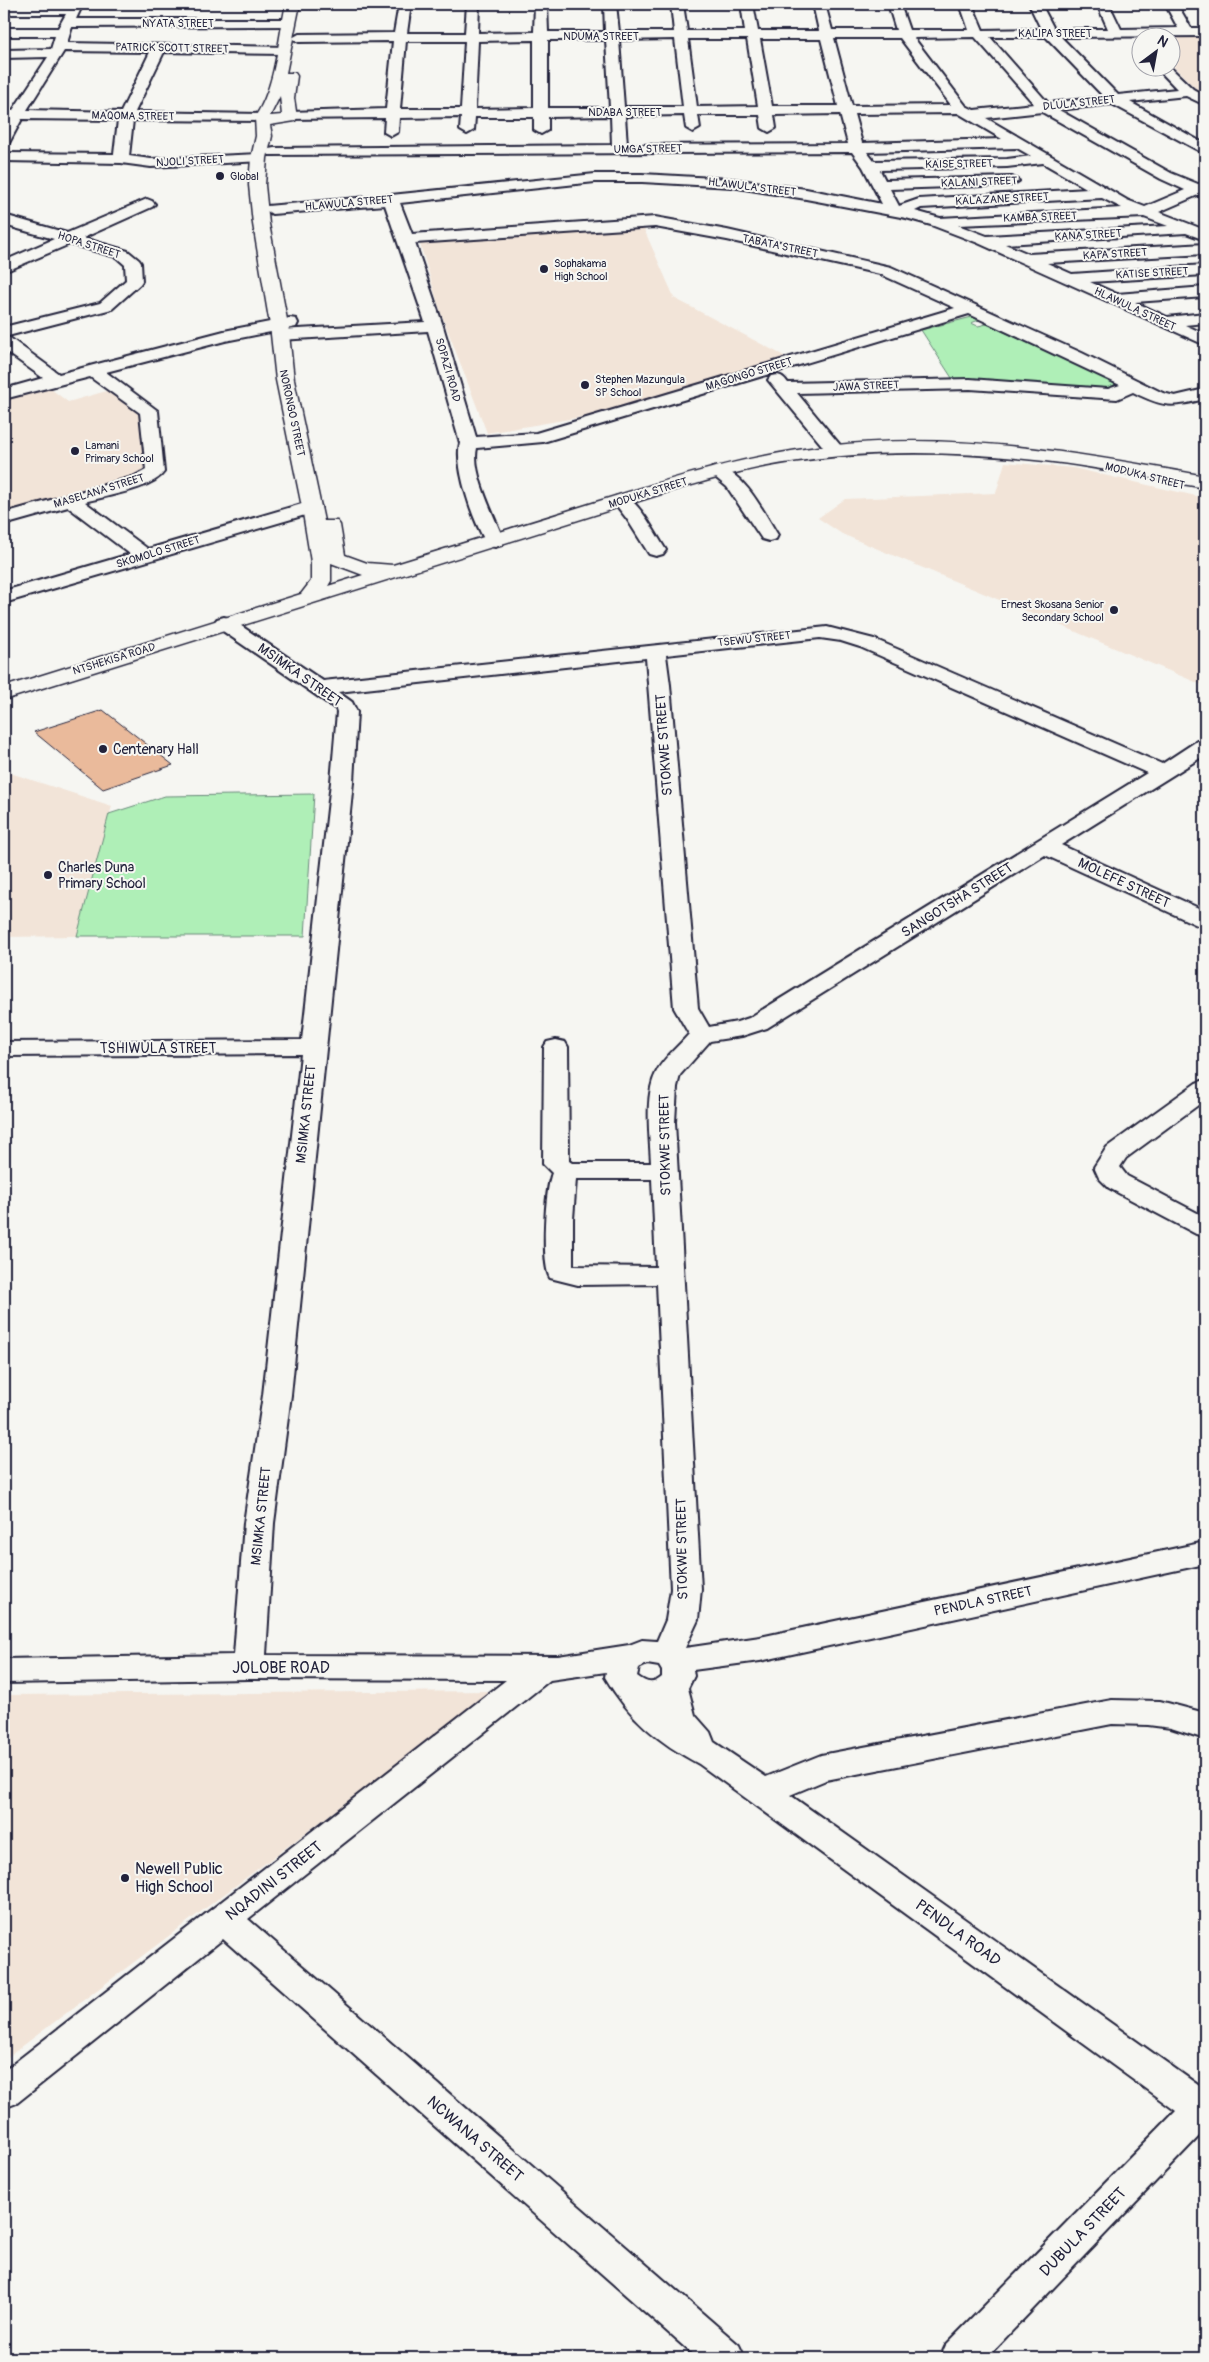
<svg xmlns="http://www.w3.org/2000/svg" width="1209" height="2362" font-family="Pangolin,sans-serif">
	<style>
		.built { fill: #f2e4d8 }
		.green { fill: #afefb7; stroke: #688879 }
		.building { fill: #eaba9b; stroke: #22223b }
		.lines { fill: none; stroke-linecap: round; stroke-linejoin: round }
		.street-casing { stroke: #22223b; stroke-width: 4 }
		.secondary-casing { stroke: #22223b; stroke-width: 3 }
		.street { fill: #f6f6f2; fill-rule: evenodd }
		.secondary { fill: #f6f6f2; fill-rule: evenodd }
		.poi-dot { fill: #22223b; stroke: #f6f6f2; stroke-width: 2 }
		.labels { text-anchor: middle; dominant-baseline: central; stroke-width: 4; stroke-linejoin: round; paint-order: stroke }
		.far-street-label { font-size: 11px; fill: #22223b; stroke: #f6f6f2 }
		.far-poi-label { font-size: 11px; fill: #22223b; stroke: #f6f6f2; text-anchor: start }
		.street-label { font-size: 14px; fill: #22223b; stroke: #f6f6f2 }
		.poi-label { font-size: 14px; fill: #22223b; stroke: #f6f6f2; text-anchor: start }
		.near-street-label { font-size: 16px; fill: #22223b; stroke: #f6f6f2 }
		.near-poi-label { font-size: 16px; fill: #22223b; stroke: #f6f6f2; text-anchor: start }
	</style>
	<rect width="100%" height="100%" fill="#f6f6f2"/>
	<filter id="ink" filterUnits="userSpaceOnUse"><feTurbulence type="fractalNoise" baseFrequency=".02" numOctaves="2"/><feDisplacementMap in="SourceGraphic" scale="10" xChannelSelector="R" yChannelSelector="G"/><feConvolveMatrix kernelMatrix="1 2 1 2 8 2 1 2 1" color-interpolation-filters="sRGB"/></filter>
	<g filter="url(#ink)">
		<g class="built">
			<path d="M1157 35H1205V94L1195 88 1172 65V38H1150Z"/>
			<path d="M643 227 674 297H672L790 359 611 412 487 433 441 313 419 241Z"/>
			<path d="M47 386 68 402 110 390 142 413 147 468 141 475 4 516V398Z"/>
			<path d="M1005 462 1073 468 1205 498V686L842 534 818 518 845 499 996 493Z"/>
			<path d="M4 771 112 806 77 936 4 937Z"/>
			<path d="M494 1691 4 2060V1695Z"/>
		</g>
		<g class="green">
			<path d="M972 317 979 320 971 323 978 326 987 324 1119 385 1103 391 952 378 921 330Z"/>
			<path d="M314 794 305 936H77L109 814 165 796Z"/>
		</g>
		<path class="building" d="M103 710 173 765 103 789 34 732Z"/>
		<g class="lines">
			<g class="street-casing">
				<g id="street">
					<path d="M71 4H83L76 19H293L295 22 293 25 288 26 72 27 67 43 288 47 290 50 288 53 283 54 164 52 135 112 263 114 270 118 268 121 133 120 129 156 151 159 259 154 266 158 264 161 151 167 121 163 4 161V153L114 154 118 120 22 119 9 143 4 144V127L8 118H4V110H13L48 57 4 58V50L51 49 55 36H4V28H58L66 14H4V6H69ZM64 51 150 52 121 112 27 110Z"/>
					<path d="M399 4H411L407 33H465L467 4H479L478 33 534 32 535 4H547L548 32H605L604 4H616L619 32H674L671 4H683L687 31H745L741 4H753L758 31H819L813 4H825L832 30H896L888 4H900L909 30H969L960 4H972L983 30 1041 29 1029 4H1041L1054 29H1108L1097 4H1109L1121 29 1178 28 1165 4H1177L1191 28H1205V36L1061 37 1118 95 1177 89 1157 68H1171L1193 89 1205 96V105L1186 96 1130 102 1205 144V154L1112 104 1059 110 1171 173 1198 184 1205 183V197L1198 195 1159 212 1205 230V240L1186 233 1005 244 1029 254 1205 244V254L1047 263 1072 274 1205 265V275L1090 282 1117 294 1205 287V297L1135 302 1167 317 1205 313V323L1185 325 1205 334V345L978 243 931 225 906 218 806 199 732 187 642 182H595L400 203 412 234 655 217 727 230 891 267 1082 353 1163 393 1175 396 1205 389V399C1171 407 1165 408 1133 392L1117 399 970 389 797 393 845 451 842 455H830L768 380 771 376C780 374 783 376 788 383L970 379 1108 389 1120 385 969 314 543 442 477 448C471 473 495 517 504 541L502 545 495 547 488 545C474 525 454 467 460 443L428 331 280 340 274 339 272 335 274 331 280 330 425 322 385 205 272 214 264 209 267 206 391 195 595 174H642L732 179 806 189 882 204 863 167 852 152 269 155 267 152 269 149 274 148 612 145 611 116 548 117V130L541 134 534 130V117H475L474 130 467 134 460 130 461 117 399 118 398 132 391 136 384 132 385 118 285 119 283 116 290 112 386 109 393 41 299 42 292 38 299 34 394 33ZM975 37 1034 104 974 110 966 106 914 38ZM990 37H1046L1104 97 1048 103ZM834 38H900L951 105 852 106ZM675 39 683 107H624L619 40ZM688 39H747L758 106 697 107ZM760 39H821L838 106H772ZM534 40V108L475 109 478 41ZM548 40H606L610 108H548ZM406 41H465L461 109H400ZM1042 112 1161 179 1185 190 1145 207 1127 200 986 118ZM958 113 1002 139 862 143 854 114ZM840 114 848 144 627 145 625 116 684 115 686 128 693 132 700 128 698 115H760L762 128 769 132 776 128 774 115ZM1017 148 1031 156 1007 159 874 161 867 152ZM1043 163 1088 189 919 199 899 206 890 189 1012 185 1019 181 1012 177 885 180 880 170 1007 167ZM1102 198 1122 208 940 218 915 211 921 208ZM1144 217 1168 226 987 236 958 225ZM655 227 727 240 880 274 955 308 536 433 476 437 443 326 415 243Z"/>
					<path d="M147 199 152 201 155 204 152 207 83 238 128 251 139 260 141 263 142 281 140 284 112 309 4 337 10 338 59 374 224 331 290 318 296 319 298 323 296 327 225 341 106 372 158 411 164 472C153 489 105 496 85 502L148 549 312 501 319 503 321 507 319 511 4 603V591L130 554 68 507 4 525V513L133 477 146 470 140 413 90 377 4 399V389L43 378 4 350V327L100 303 126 280 125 265 116 257 70 244 4 272V261L54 239 4 225V215L67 233Z"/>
					<path d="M718 467C745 473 764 513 778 535L776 539 769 541 762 539 727 487 709 472 712 468Z"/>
					<path d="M622 495C639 500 656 535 666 550L663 554 656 556 649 554 627 519 613 501 615 497Z"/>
					<path d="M224 617 231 619 323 681 827 627 874 639 1162 764 1197 741 1205 740V755L1061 845 1205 911V927L1197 925 1045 855 767 1028 742 1036 710 1041 680 1075 677 1087 675 1122 701 1589 698 1620 685 1648 760 1637 1205 1542V1564L760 1661 693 1670 694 1676 688 1688 695 1715 710 1732 714 1742 766 1777 821 1755 1112 1700 1160 1701 1205 1713V1739L1171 1728 1148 1725 1112 1724 826 1780 790 1795 1205 2090V2130L986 2358H940L946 2345 1176 2111 699 1764C659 1743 628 1717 605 1677L606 1672 550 1680 248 1919 739 2345 745 2358H697L223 1939 17 2103 4 2108V2071L506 1680 249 1679 4 1683V1659L234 1655 244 1523 263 1395 301 1054 4 1056V1042L302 1040 331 782 337 712 336 709 217 627 214 623 217 619ZM820 638 841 641 860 647 1147 773 749 1018 737 1022 709 1027 698 1008 670 685 666 655ZM646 658 674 1008 689 1034C679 1046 662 1059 656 1073 644 1096 650 1138 651 1163H572L569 1161 568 1047 565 1042 556 1040 547 1042 544 1047 543 1164 552 1173C545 1190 541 1264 550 1278L578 1285 657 1284 671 1589 666 1620 657 1641 642 1640 629 1645 558 1656 266 1655 274 1523 291 1395 353 782 357 712 352 702 338 692ZM576 1179H652L656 1267 573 1266V1219ZM647 1664 659 1666 662 1671V1677C653 1685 646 1683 637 1676L639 1668Z"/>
					<path d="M1205 1080V1100L1126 1158 1120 1167 1127 1176 1205 1217V1236L1196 1234 1109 1188 1099 1178 1094 1167 1107 1147 1196 1083Z"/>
				</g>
			</g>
			<g class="secondary-casing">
				<path id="secondary" d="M286 4H300L286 73H295L297 76 294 98 297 118 295 121 270 125 272 136 267 158 265 185 269 224 288 325 294 380 324 521H337L340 525 345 555 367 563 393 565C461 544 529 523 596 502 672 478 748 455 827 446 954 431 1081 453 1205 476V488C1152 479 1099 467 1045 461 950 450 855 449 762 467 732 473 703 482 674 490L4 700V687L301 594 311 581V562L302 507 276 380 270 325 253 224 249 185 251 158 256 136 255 117C276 86 278 40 286 4ZM280 96 282 115 270 116ZM331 563 363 575 328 586 331 581Z"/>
			</g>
			<use href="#street" class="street"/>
			<use href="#secondary" class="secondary"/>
		</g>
	</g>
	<g class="poi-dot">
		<circle cx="220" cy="176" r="5"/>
		<circle cx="544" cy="269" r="5"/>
		<circle cx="585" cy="385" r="5"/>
		<circle cx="75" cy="451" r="5"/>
		<circle cx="1114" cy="610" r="5"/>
		<circle cx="103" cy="749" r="5"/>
		<circle cx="48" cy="875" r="5"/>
		<circle cx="125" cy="1878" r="5"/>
	</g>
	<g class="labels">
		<g class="far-street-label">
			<text x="178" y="23">NYATA STREET</text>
			<text x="1055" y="33">KALIPA STREET</text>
			<text x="601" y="36">NDUMA STREET</text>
			<text transform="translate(172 48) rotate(1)">PATRICK SCOTT STREET</text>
			<text transform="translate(1079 103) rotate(-6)">DLULA STREET</text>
			<text x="625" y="112">NDABA STREET</text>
			<text transform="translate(133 116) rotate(1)">MAQOMA STREET</text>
			<text transform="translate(648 149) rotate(-1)">UMGA STREET</text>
			<text transform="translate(190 161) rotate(-3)">NJOLI STREET</text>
			<text transform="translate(959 164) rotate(-1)">KAISE STREET</text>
			<text transform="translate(979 182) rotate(-2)">KALANI STREET</text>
			<text transform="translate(752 187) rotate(7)">HLAWULA STREET</text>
			<text transform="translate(1002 199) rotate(-3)">KALAZANE STREET</text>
			<text transform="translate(349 203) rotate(-5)">HLAWULA STREET</text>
			<text transform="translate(1040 217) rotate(-2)">KAMBA STREET</text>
			<text transform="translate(1088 235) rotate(-3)">KANA STREET</text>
			<text transform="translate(89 245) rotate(18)">HOPA STREET</text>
			<text transform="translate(780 246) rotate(12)">TABATA STREET</text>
			<text transform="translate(1115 254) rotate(-3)">KAPA STREET</text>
			<text transform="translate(1152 273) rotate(-3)">KATISE STREET</text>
			<text transform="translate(1135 309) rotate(25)">HLAWULA STREET</text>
			<text transform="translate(448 370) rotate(74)">SOPAZI ROAD</text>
			<text transform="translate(749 374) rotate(-17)">MAGONGO STREET</text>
			<text transform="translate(866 386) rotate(-2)">JAWA STREET</text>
			<text transform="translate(292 413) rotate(78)">NORONGO STREET</text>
			<text transform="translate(1145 476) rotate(14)">MODUKA STREET</text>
			<text transform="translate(99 491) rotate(-17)">MASELANA STREET</text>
			<text transform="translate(648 493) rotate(-17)">MODUKA STREET</text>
			<text transform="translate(158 552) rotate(-17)">SKOMOLO STREET</text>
			<text transform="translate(754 639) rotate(-6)">TSEWU STREET</text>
			<text transform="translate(114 659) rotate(-17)">NTSHEKISA ROAD</text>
		</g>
		<g class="far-poi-label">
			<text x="230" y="176">Global</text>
			<text x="554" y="263">Sophakama<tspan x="554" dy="13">High School</tspan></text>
			<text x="595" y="379">Stephen Mazungula<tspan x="595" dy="13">SP School</tspan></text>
			<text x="85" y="445">Lamani<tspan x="85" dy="13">Primary School</tspan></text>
			<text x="1104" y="604" text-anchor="end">Ernest Skosana Senior<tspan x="1104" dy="13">Secondary School</tspan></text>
		</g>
		<g class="street-label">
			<text transform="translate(300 675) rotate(35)">MSIMKA STREET</text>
			<text transform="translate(664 745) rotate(-94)">STOKWE STREET</text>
			<text transform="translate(1124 883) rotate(25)">MOLEFE STREET</text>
			<text transform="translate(957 900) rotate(-32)">SANGOTSHA STREET</text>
			<text x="158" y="1048">TSHIWULA STREET</text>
			<text transform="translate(306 1114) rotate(-84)">MSIMKA STREET</text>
			<text transform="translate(665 1145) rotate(-91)">STOKWE STREET</text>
			<text transform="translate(261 1516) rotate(-84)">MSIMKA STREET</text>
			<text transform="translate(682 1549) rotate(-91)">STOKWE STREET</text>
			<text transform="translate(983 1601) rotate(-12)">PENDLA STREET</text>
		</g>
		<g class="poi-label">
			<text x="113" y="749">Centenary Hall</text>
			<text x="58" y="867">Charles Duna<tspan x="58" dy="16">Primary School</tspan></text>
		</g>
		<g class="near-street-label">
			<text x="281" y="1668">JOLOBE ROAD</text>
			<text transform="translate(274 1881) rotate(-38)">NQADINI STREET</text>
			<text transform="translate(958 1933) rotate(36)">PENDLA ROAD</text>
			<text transform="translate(475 2139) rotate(41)">NCWANA STREET</text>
			<text transform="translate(1083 2232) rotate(-46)">DUBULA STREET</text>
		</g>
		<g class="near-poi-label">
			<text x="135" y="1869">Newell Public<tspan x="135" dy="18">High School</tspan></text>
		</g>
	</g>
	<rect width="1209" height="2362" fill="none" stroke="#f6f6f2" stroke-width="20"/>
	<rect x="10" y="10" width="1189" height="2342" fill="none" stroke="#22223b" stroke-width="2" filter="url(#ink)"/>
	<g transform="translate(1156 52) rotate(32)"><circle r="24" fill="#f6f6f2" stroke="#a1a1a9"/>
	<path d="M0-4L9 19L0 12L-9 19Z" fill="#22223b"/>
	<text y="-8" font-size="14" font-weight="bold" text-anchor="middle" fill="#22223b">N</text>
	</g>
</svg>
